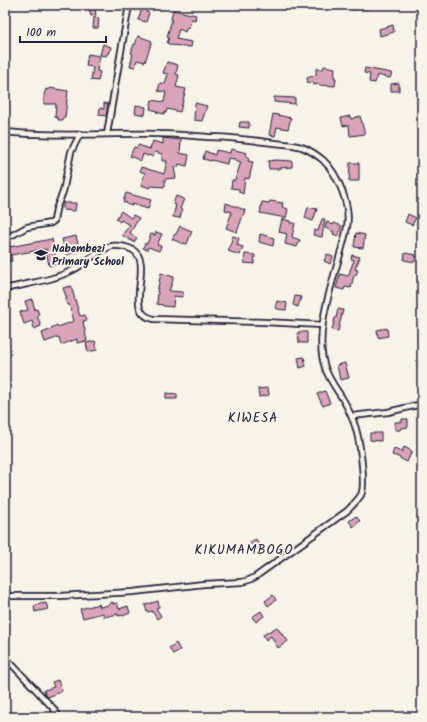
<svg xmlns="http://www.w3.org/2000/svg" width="427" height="722" font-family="Kalam,sans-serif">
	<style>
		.building { fill: #d9a3b8; stroke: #22223b }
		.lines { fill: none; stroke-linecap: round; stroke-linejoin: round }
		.minor-casing { stroke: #22223b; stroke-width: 8 }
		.minor { stroke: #f7f3e8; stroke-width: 4.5 }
		.labels { text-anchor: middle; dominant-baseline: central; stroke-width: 4; stroke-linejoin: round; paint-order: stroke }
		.poi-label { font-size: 11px; font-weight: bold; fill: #22223b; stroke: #f7f3e8; text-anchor: start }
		.quarter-label { font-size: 13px; letter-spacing: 1px; fill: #22223b; stroke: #f7f3e8 }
	</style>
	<rect width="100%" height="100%" fill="#f7f3e8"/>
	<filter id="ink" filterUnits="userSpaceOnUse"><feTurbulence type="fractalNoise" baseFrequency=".025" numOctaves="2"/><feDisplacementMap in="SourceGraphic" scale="8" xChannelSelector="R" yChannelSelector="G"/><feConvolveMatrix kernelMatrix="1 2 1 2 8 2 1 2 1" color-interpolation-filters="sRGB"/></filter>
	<g filter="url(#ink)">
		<g class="building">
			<path d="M88 5H94L96 15 91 16Z"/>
			<path d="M143 5H149L146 12 149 13 146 22 138 20 142 9 141 8Z"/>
			<path d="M352 5H371L372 8 352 10Z"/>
			<path d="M173 10 196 15 195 20 191 19 189 28 187 27 185 32 179 29 176 39 192 42 191 47 171 45 167 43 169 38 167 37 172 19H171Z"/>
			<path d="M94 17 99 18 98 28H93Z"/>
			<path d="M393 25 394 32 380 36 379 29Z"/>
			<path d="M138 36 152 41 145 62 137 60 135 67 130 66 133 54 131 53 134 44 135 45Z"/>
			<path d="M103 44 111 47 110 51H109L108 54H107L106 56 100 55Z"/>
			<path d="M88 54 100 56 97 71 100 72 98 81 91 80 93 67 86 66Z"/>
			<path d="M167 62 178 65 176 74 179 75 176 87 186 89 180 112 167 109 166 113 164 112V114L156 112 157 111 150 109 152 100 164 102 166 92 158 91 160 83 165 84 168 74 163 73Z"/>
			<path d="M324 66 335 68 334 78H336L335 86 319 85V84L314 85 313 82 308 83 307 78 316 75V69H323Z"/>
			<path d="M365 68 392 73 390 78 377 75 375 83 369 82 370 74 364 73Z"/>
			<path d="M399 83V91H391V84Z"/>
			<path d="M49 88 68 91 65 117H64L63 120H58V118L55 117 56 104H44V95L46 89 49 90Z"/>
			<path d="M274 97 295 98V104L274 102Z"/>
			<path d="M104 103 108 104 106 116 99 115 100 108 104 109Z"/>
			<path d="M195 103 207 106 202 121 194 120Z"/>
			<path d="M136 105 146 107 145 115 135 113Z"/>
			<path d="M273 114 291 118 288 129 277 127 275 136 269 135Z"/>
			<path d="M350 116 351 119 360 116 365 134 350 136 349 126 348 125 343 126 341 118Z"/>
			<path d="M240 122H249V128L239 127Z"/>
			<path d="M163 138 181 140 180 153 189 155 187 166 179 164 178 167H174L176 178 165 179V187L150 186V188L141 185 145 173 140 171 141 167 164 174 167 161H162V154L155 152 153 157 149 155 148 156 143 154 141 161 130 156 134 147 137 148 138 145 150 149 153 141 163 144Z"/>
			<path d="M231 149 247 153 246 156 249 157 248 161 253 162 249 179 245 178 243 194 239 192V189L231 188 232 180H235L241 162 235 160V159L228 158 227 164 211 160V161L203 159 205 151 215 155 216 150 230 153Z"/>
			<path d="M276 160 292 161V167L280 168V169H269L268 161Z"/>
			<path d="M350 163H359V181H349Z"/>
			<path d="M126 193 151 200 148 209 132 204V206L126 204 127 203 123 202Z"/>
			<path d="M176 196 184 199 180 209 182 210 180 218 173 217 176 205 173 204Z"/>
			<path d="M270 201 283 203 282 207 288 209 286 218 260 213 262 202 269 203Z"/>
			<path d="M63 203H76L75 211 63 210Z"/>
			<path d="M226 203 245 210 237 232 226 228 232 212 225 210Z"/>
			<path d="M308 207 317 209 313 221 305 218Z"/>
			<path d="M121 211 131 218 133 215 139 218 130 233 137 238 134 242 130 240 122 235 130 225 121 220 120 222 116 219Z"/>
			<path d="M408 214 416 218 412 225 405 222Z"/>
			<path d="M282 219 290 221V223H295L292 237 300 240 297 247 285 244 287 234 279 232Z"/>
			<path d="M322 219H325L322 237 313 235 314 230 318 231Z"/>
			<path d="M327 222 333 225 334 223 342 226 338 236 333 234 334 232 325 228Z"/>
			<path d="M180 226 192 231 187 244 183 243V244L172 239 175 234H176Z"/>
			<path d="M156 232 162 234 157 245 161 246 159 251 148 247 147 250 143 248 145 243 147 244 151 234 155 235Z"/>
			<path d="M356 233 365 235 363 248 354 247Z"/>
			<path d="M260 234 274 238 273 246 259 242Z"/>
			<path d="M76 236 80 251 66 255 62 239Z"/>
			<path d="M233 236 239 238 237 245 243 247 240 255 228 251Z"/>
			<path d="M52 239 57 264 49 266 46 249 11 255 12 261 5 262V247L9 246V247Z"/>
			<path d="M405 253 416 255 415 262 404 260Z"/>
			<path d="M245 254 255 255 254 264 244 263Z"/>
			<path d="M327 254 333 257 330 264 324 261Z"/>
			<path d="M352 255 360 257 355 269 358 270 356 275H354L351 288 345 287 344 290 336 288 340 274 348 276 354 260 351 259Z"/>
			<path d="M161 273 174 277 169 291 183 292 182 297 174 296 173 307 163 306V305L157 304 158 292H157Z"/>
			<path d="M71 286 80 316 85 315 87 320 83 321 87 341 77 343V339L61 345 59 337 45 342 42 333 52 329 51 328 57 325 58 327 74 321 69 304 67 305 65 300 67 299 63 288Z"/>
			<path d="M295 296 301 297 298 307 293 305Z"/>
			<path d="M32 299 35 310 37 309 39 314 37 315 41 326 34 329 32 321 24 324 20 312 28 310 25 301Z"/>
			<path d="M277 301 287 303 286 310 278 309 275 308Z"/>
			<path d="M338 309 343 310 338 331 332 330 335 318H336Z"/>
			<path d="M387 328 388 336 378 338 377 330Z"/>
			<path d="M298 332H307V343H299Z"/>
			<path d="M95 341 97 350 88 352 86 343Z"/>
			<path d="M304 357 306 366 300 368 298 358Z"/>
			<path d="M345 363 349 378 340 380 337 365Z"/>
			<path d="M268 388 269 395 259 397 258 389Z"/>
			<path d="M325 391 330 403 323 406 317 394Z"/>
			<path d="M166 393 177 394V399H166Z"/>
			<path d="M402 419H408V427L401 428 400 430H395V422H402Z"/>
			<path d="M370 433H381V441L370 440Z"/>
			<path d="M404 447 412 451 407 462 399 458V457L392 455 394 449 402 452Z"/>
			<path d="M356 516 360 521 353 527 349 521Z"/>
			<path d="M256 539 261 549 256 552 250 542Z"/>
			<path d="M273 595 276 600 268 606 265 601Z"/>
			<path d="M158 601 159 607 156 608 161 616 157 619 152 611 147 612 145 605Z"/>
			<path d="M42 602V604L46 603 48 609 35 612 34 606Z"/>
			<path d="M113 602V604L117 603 119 609 128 606 130 613 123 616 122 615 118 616V614L104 617 103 613 83 618 80 609 99 604 100 607 109 605V604Z"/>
			<path d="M261 611 264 616 256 622 252 617Z"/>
			<path d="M277 627 280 632H281L284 637H285L288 641 278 648 271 636 266 640 263 635Z"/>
			<path d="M176 643 180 650 173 654 169 648Z"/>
			<path d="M58 680 62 691 48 697 45 694 44 690 54 687 52 682Z"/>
		</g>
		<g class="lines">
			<g class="minor-casing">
				<g id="minor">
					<path d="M5 132C15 133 26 134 36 134 77 136 118 133 159 134 175 134 192 136 208 137 230 137 252 140 274 143 283 144 293 144 302 147 309 150 317 155 323 160 338 174 351 206 347 227 339 268 310 332 326 370 331 384 341 394 347 407 351 415 355 424 357 433 360 445 366 485 361 495 357 501 352 506 347 511L255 577 249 580 242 582 204 584 133 592 60 596H5"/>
					<path d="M107 134 115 86 129 5"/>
					<path d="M5 239 27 227 51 223 54 221 56 209 63 192 71 152 80 134"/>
					<path d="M5 289C28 283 52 281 73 270 87 263 97 250 112 246 118 245 128 247 133 250 155 264 121 313 154 319L264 322 322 325"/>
					<path d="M352 416 388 412 422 404"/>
					<path d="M5 657 53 708 59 717"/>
				</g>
			</g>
			<use href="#minor" class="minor"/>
		</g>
	</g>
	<defs>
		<g id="school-bare" transform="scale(1.08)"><path d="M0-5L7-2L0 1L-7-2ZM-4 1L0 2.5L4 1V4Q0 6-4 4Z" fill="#22223b" stroke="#f7f3e8" stroke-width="2.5" paint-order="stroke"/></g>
	</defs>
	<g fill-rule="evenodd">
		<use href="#school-bare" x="41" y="255"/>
	</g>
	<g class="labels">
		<g class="poi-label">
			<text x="52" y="249">Nabembezi<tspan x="52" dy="13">Primary School</tspan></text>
		</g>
		<g class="quarter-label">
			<text x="253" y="418">KIWESA</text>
			<text x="244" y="550">KIKUMAMBOGO</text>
		</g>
	</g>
	<rect width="427" height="722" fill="none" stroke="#f7f3e8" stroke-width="20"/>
	<rect x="10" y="10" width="407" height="702" fill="none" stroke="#22223b" stroke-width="1.5" filter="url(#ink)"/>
	<path d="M20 36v6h86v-6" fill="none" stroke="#22223b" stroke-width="2"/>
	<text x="26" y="36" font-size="12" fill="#22223b" stroke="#f7f3e8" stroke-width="3" paint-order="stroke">100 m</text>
</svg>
